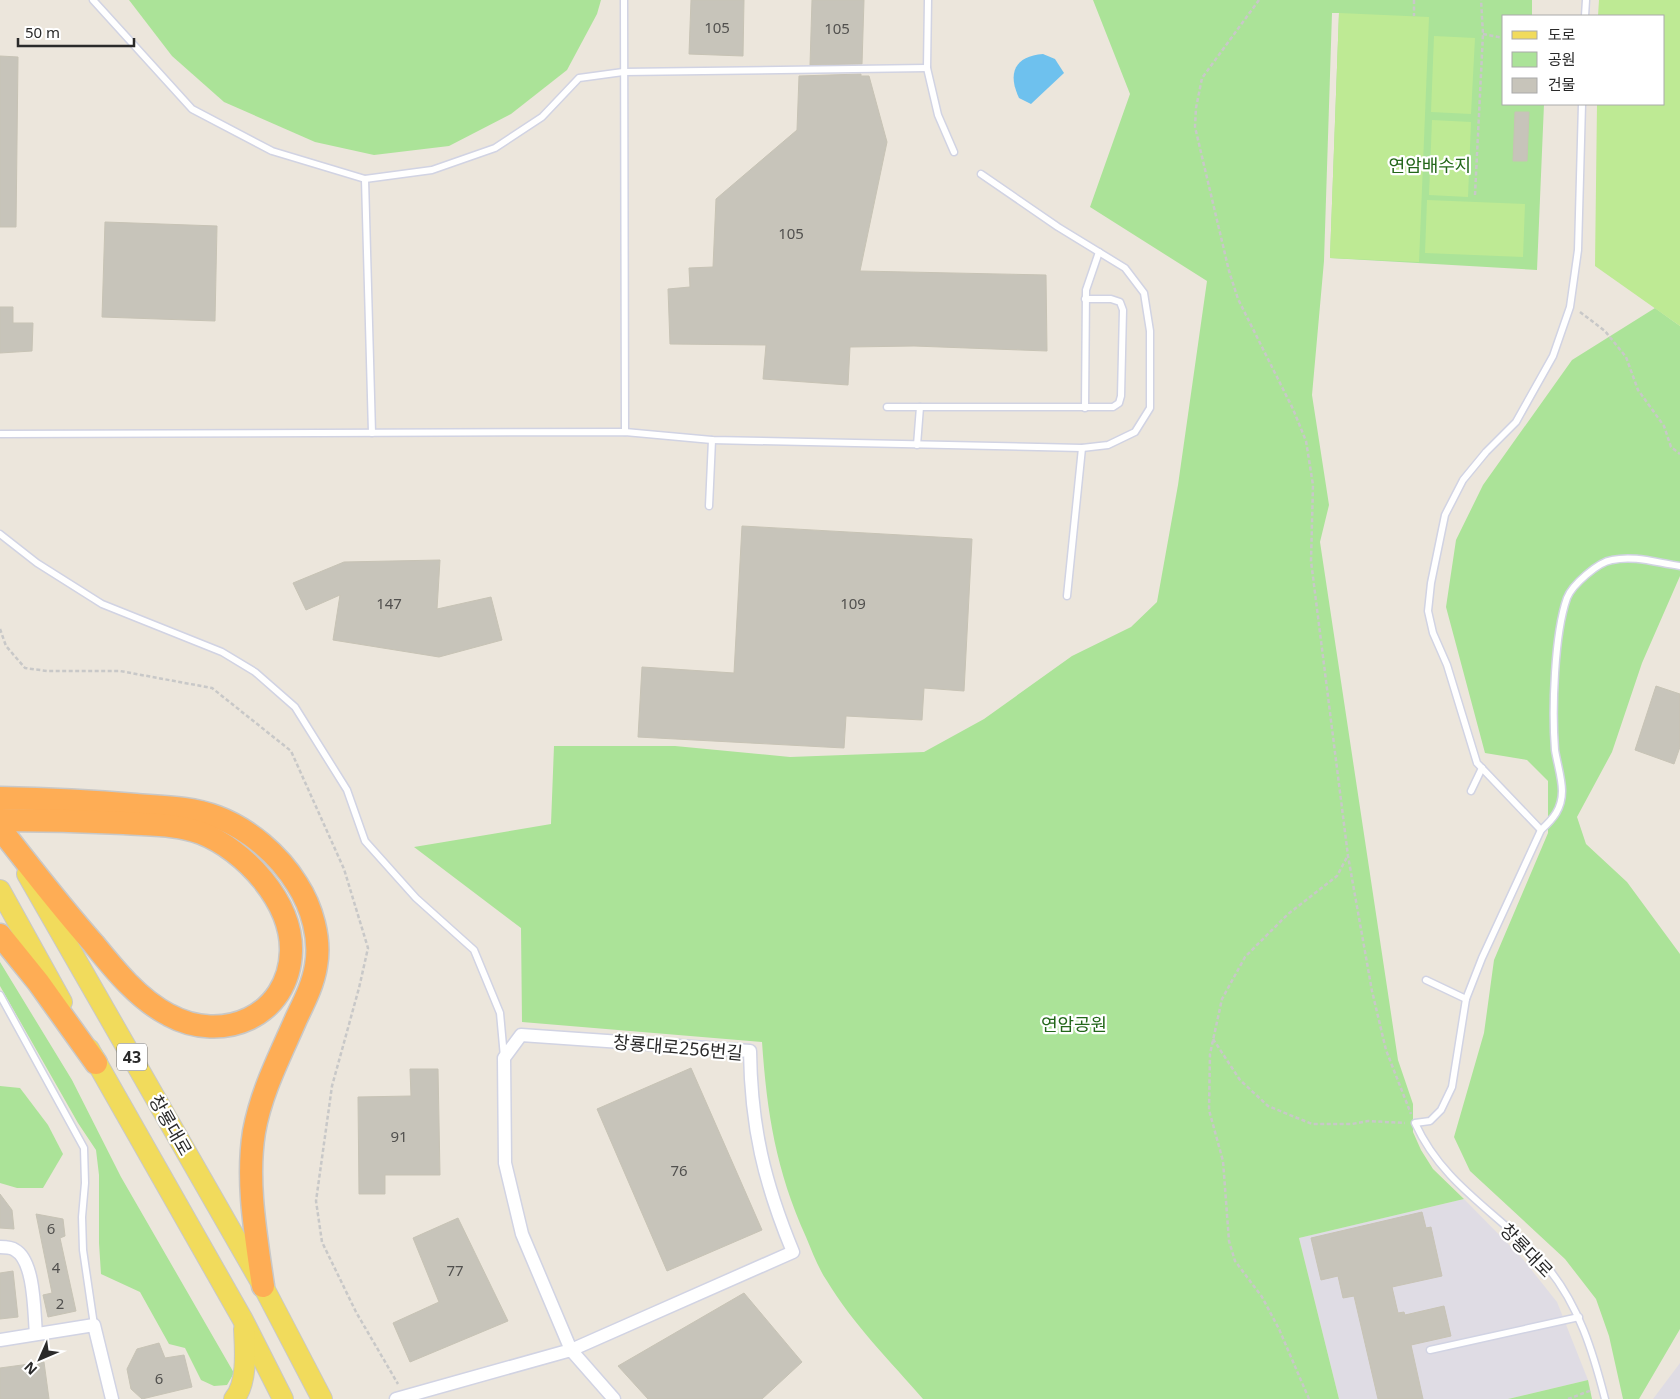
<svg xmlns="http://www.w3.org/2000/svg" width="1680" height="1399" font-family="'Noto Sans','Noto Sans KR',sans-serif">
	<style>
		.industrial { fill: #dfdce4 }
		.green { fill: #abe398 }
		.pitch { fill: #beea94 }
		.water { fill: #6ec1ee }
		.building { fill: #c7c4ba; stroke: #c7c3b5 }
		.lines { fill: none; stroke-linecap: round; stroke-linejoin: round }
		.lane-casing { stroke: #d1d3e3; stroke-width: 9 }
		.street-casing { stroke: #d1d3e3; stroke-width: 15 }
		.primary-casing { stroke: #c8c8c8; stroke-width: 22 }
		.highway-casing { stroke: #c8c8c8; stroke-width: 25 }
		.path { stroke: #c8c8c8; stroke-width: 2.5; stroke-dasharray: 4 2.5; stroke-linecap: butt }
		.lane { stroke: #fff; stroke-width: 6 }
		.street { stroke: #fff; stroke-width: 12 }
		.primary { stroke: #f1db5c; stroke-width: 20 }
		.highway { stroke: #fead55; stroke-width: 22 }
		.labels { text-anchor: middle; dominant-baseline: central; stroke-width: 4.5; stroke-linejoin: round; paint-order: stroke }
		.number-label { font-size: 15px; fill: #51504e }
		.shield { fill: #fff; stroke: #6a6a6a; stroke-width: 1 }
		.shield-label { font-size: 16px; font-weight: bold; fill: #2a2a2a }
		.park-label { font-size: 18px; fill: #23671a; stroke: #fff }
		.street-label { font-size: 18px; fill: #2a2a2a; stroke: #fff }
	</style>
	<rect width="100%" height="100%" fill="#ece6dc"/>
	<g class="industrial">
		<path d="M1464 1199 1522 1258 1557 1302 1588 1380 1508 1399H1339L1299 1238Z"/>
		<path d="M1680 1363V1399H1653Z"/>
	</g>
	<g class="green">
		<path d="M129 0H601L597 14 567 70 511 114 449 146 374 155 315 142 224 102 172 56Z"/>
		<path d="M1093 0H1532V15L1545 16H1504V104H1544L1537 270 1330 258 1339 13H1332L1324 261 1312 395 1329 505 1320 542 1398 1060 1413 1104V1132L1421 1150 1433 1169 1464 1199 1299 1238 1339 1399H923C891 1362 852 1323 827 1281 818 1268 812 1251 806 1237 776 1170 767 1114 762 1042L522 1022 521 928 414 847 551 824 554 746H675L790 757 924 752 984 719 1072 656 1131 627 1157 602 1178 485 1207 281 1090 207 1130 94Z"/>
		<path d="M1655 308 1680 326V576L1642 663 1612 752 1577 817 1586 844 1627 882 1680 954V1329L1639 1399H1623L1609 1336 1596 1299 1565 1259 1470 1171 1454 1137 1484 1033 1494 960 1548 833V781L1527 760 1485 753 1446 607 1456 540 1483 485 1572 360Z"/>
		<path d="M0 962 72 1080 121 1177 234 1373 227 1385 214 1386 201 1380 185 1348 169 1344 140 1292 101 1274 99 1243V1175L96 1150 78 1123 0 986Z"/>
		<path d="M0 1086 20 1088 48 1125 63 1154 43 1188H17L0 1183Z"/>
		<path d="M1588 1380 1592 1399H1508Z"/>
	</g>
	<g class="pitch">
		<path d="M1599 0H1680V326L1595 266 1597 104H1664V16H1598Z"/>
		<path d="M1339 13 1429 17 1419 262 1330 258Z"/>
		<path d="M1434 36 1475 38 1471 114 1431 112Z"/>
		<path d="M1432 120 1471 122 1468 197 1429 195Z"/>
		<path d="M1427 200 1525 204 1523 257 1425 253Z"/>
	</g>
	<path class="water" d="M1043 54 1055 59 1064 73 1031 104 1019 98C1007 73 1015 56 1043 54Z"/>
	<g class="building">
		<path d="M691 0H744L743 56 689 54Z"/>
		<path d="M812 0H864L862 64 810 65Z"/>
		<path d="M0 56 18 57 16 227H0Z"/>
		<path d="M861 74V76H869L887 142 860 271 1046 275 1047 351 914 346 850 347 848 385 763 379 766 345 670 344 668 289 690 287 689 268 713 267 716 199 797 130 799 76Z"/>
		<path d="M1515 112H1529L1527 161H1513Z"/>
		<path d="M105 222 217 226 215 321 102 317Z"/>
		<path d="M0 307H13V323H33L32 351 0 353Z"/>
		<path d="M742 526 972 539 964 691 924 688 922 720 846 716 844 748 638 737 642 667 734 673Z"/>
		<path d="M440 560 437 609 491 597 502 640 439 657 333 640 340 595 306 610 293 583 344 562Z"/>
		<path d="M1656 686 1680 694V747L1674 764 1635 750Z"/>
		<path d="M691 1068 762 1230 667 1271 597 1109Z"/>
		<path d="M410 1069H438L440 1175H385V1194H359L358 1097 411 1096Z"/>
		<path d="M0 1194 12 1210 14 1229 0 1228Z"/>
		<path d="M1422 1212 1426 1228 1431 1227 1442 1276 1392 1287 1398 1313 1404 1312 1405 1315 1444 1306 1451 1336 1411 1345 1423 1399H1378L1354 1296 1343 1298 1338 1276 1321 1280 1311 1238Z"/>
		<path d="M36 1214 63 1219 65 1236 60 1238 76 1311 48 1317 43 1295 52 1293Z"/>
		<path d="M458 1218 508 1321 410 1362 393 1323 439 1302 413 1238Z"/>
		<path d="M13 1271 18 1317 0 1319V1273Z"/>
		<path d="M744 1293 802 1362 762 1399H648L618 1366Z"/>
		<path d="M159 1343 165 1358 184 1355 192 1387 142 1399 131 1389 127 1369 137 1349Z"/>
		<path d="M44 1362 49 1399H0V1368Z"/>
	</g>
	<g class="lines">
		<g class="lane-casing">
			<g id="lane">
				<path d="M93 0 192 109 272 151 365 179 432 170 495 148 542 117 579 78 623 72 927 68"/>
				<path d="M624 0 625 432"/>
				<path d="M928 0 927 68 938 115 954 152"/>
				<path d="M1585 16 1586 0"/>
				<path d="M365 179 372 433"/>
				<path d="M887 407H1113L1119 403 1121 396 1123 310 1120 302 1111 299H1085"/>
				<path d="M1085 408 1086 290 1099 252"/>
				<path d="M0 434 625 432 712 440 1082 448 1108 445 1135 432 1150 408V331L1144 293 1125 268 1058 227 981 174"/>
				<path d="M917 445 920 407"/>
				<path d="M709 506 712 440"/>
				<path d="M0 534 37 563 102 604 222 652 255 672 295 707 347 790 365 841 416 898 474 950 500 1013 504 1057"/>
				<path d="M1067 596 1082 448"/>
				<path d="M1471 791 1482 768"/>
				<path d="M1541 830 1477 763 1447 665 1433 633 1428 611 1431 583 1445 515 1463 480 1486 452 1516 422 1553 356 1570 307 1578 250 1582 104"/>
				<path d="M1426 980 1466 999"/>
				<path d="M0 995 84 1148 85 1183 82 1217 83 1250 94 1325"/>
				<path d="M1430 1350 1579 1317"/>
				<path d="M1605 1399C1593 1352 1579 1306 1548 1268 1504 1215 1445 1189 1415 1123L1430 1121 1441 1110 1452 1087 1466 999 1482 958 1541 830C1553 819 1562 809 1562 791 1562 778 1557 763 1555 750 1552 711 1554 635 1567 598 1572 585 1598 562 1612 560 1635 555 1657 563 1680 566"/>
			</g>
		</g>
		<g class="street-casing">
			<g id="street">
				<path d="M0 1247C5 1247 11 1247 15 1250 35 1261 34 1313 36 1334"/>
				<path d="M0 1340 94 1325 112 1399"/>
				<path d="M396 1399 571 1350 793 1252C764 1182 751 1127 750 1051L521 1035 504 1058 505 1163 522 1234 571 1350 614 1399"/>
			</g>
		</g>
		<g class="primary-casing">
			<g id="primary">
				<path d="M27 874 263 1286 322 1399"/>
				<path d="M0 890 62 1002"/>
				<path d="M89 1049 243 1320 283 1399"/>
				<path d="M234 1399C248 1383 245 1349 244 1329"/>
			</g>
		</g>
		<g class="highway-casing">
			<g id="highway">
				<path d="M0 798C45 799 90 801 136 805 163 807 191 807 217 817 249 829 279 855 297 884 312 907 321 939 316 966 313 985 304 1002 296 1019 280 1056 261 1092 254 1132 246 1182 256 1236 263 1286"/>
				<path d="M0 820C42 820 83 821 124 823 150 825 177 824 201 833 245 850 292 902 291 951 289 1017 222 1044 169 1015 138 999 114 969 93 943 61 907 32 869 2 831"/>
				<path d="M0 935 38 982 96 1063"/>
			</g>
		</g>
		<g class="path">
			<path d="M1259 0 1202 78 1196 108 1195 127 1229 271 1238 299 1293 409 1306 441 1313 485 1311 561 1348 856 1372 991 1386 1050 1411 1114"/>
			<path d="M1414 0V16"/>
			<path d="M1483 34 1504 38"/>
			<path d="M1475 195 1483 34 1481 0"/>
			<path d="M1580 312 1605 331 1626 357 1638 390 1664 426 1671 447 1680 454"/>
			<path d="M0 629 6 646 25 668 47 671H120L212 688 291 751 344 869 368 948 359 988 332 1086 316 1201 322 1242 356 1312 398 1384"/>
			<path d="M1213 1039 1240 1080 1268 1106 1312 1124H1352L1368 1121 1405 1123"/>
			<path d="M1309 1399 1279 1329 1262 1297 1235 1261 1229 1241 1223 1161 1209 1110 1210 1054 1222 999 1245 957 1288 914 1337 876 1347 857"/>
			<path d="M1568 1399 1592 1390"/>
		</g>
		<use href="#lane" class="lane"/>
		<use href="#street" class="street"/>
		<use href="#primary" class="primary"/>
		<use href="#highway" class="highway"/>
	</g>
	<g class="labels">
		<g class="number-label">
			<text x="717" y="27">105</text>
			<text x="837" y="28">105</text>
			<text x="791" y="233">105</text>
			<text x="389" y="603">147</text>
			<text x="853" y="603">109</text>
			<text x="399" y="1136">91</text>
			<text x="679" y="1170">76</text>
			<text x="51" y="1228">6</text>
			<text x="56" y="1267">4</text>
			<text x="455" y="1270">77</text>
			<text x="60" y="1303">2</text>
			<text x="159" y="1378">6</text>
		</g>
		<rect class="shield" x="117" y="1043.5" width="30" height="27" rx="4"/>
		<g class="shield-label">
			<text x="132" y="1057">43</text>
		</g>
		<g class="park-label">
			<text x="1430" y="165">연암배수지</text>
			<text x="1074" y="1024">연암공원</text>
		</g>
		<g class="street-label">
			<text transform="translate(678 1047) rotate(5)">창룡대로256번길</text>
			<text transform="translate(171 1125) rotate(60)">창룡대로</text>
			<text transform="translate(1527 1250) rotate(46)">창룡대로</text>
		</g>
	</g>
	<rect x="1502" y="15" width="162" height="90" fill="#ffffff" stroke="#aaaaaa"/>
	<rect x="1512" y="31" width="25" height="8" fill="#f1db5c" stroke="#aaaaaa"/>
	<text x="1548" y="40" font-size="15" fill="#2a2a2a">도로</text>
	<rect x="1512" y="52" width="25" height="15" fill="#abe398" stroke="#aaaaaa"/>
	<text x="1548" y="65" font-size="15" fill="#2a2a2a">공원</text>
	<rect x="1512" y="78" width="25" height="15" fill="#c7c4ba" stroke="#aaaaaa"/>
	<text x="1548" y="90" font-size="15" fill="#2a2a2a">건물</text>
	<g transform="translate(40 1359) rotate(225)" stroke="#ffffff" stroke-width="4" paint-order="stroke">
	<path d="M0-4L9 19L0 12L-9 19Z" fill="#2a2a2a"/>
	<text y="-8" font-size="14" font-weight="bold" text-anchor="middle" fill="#2a2a2a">N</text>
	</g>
	<path d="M18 38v8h116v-8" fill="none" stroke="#2a2a2a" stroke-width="2.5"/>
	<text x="25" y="38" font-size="15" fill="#2a2a2a" stroke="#ffffff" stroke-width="4" paint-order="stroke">50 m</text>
</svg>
